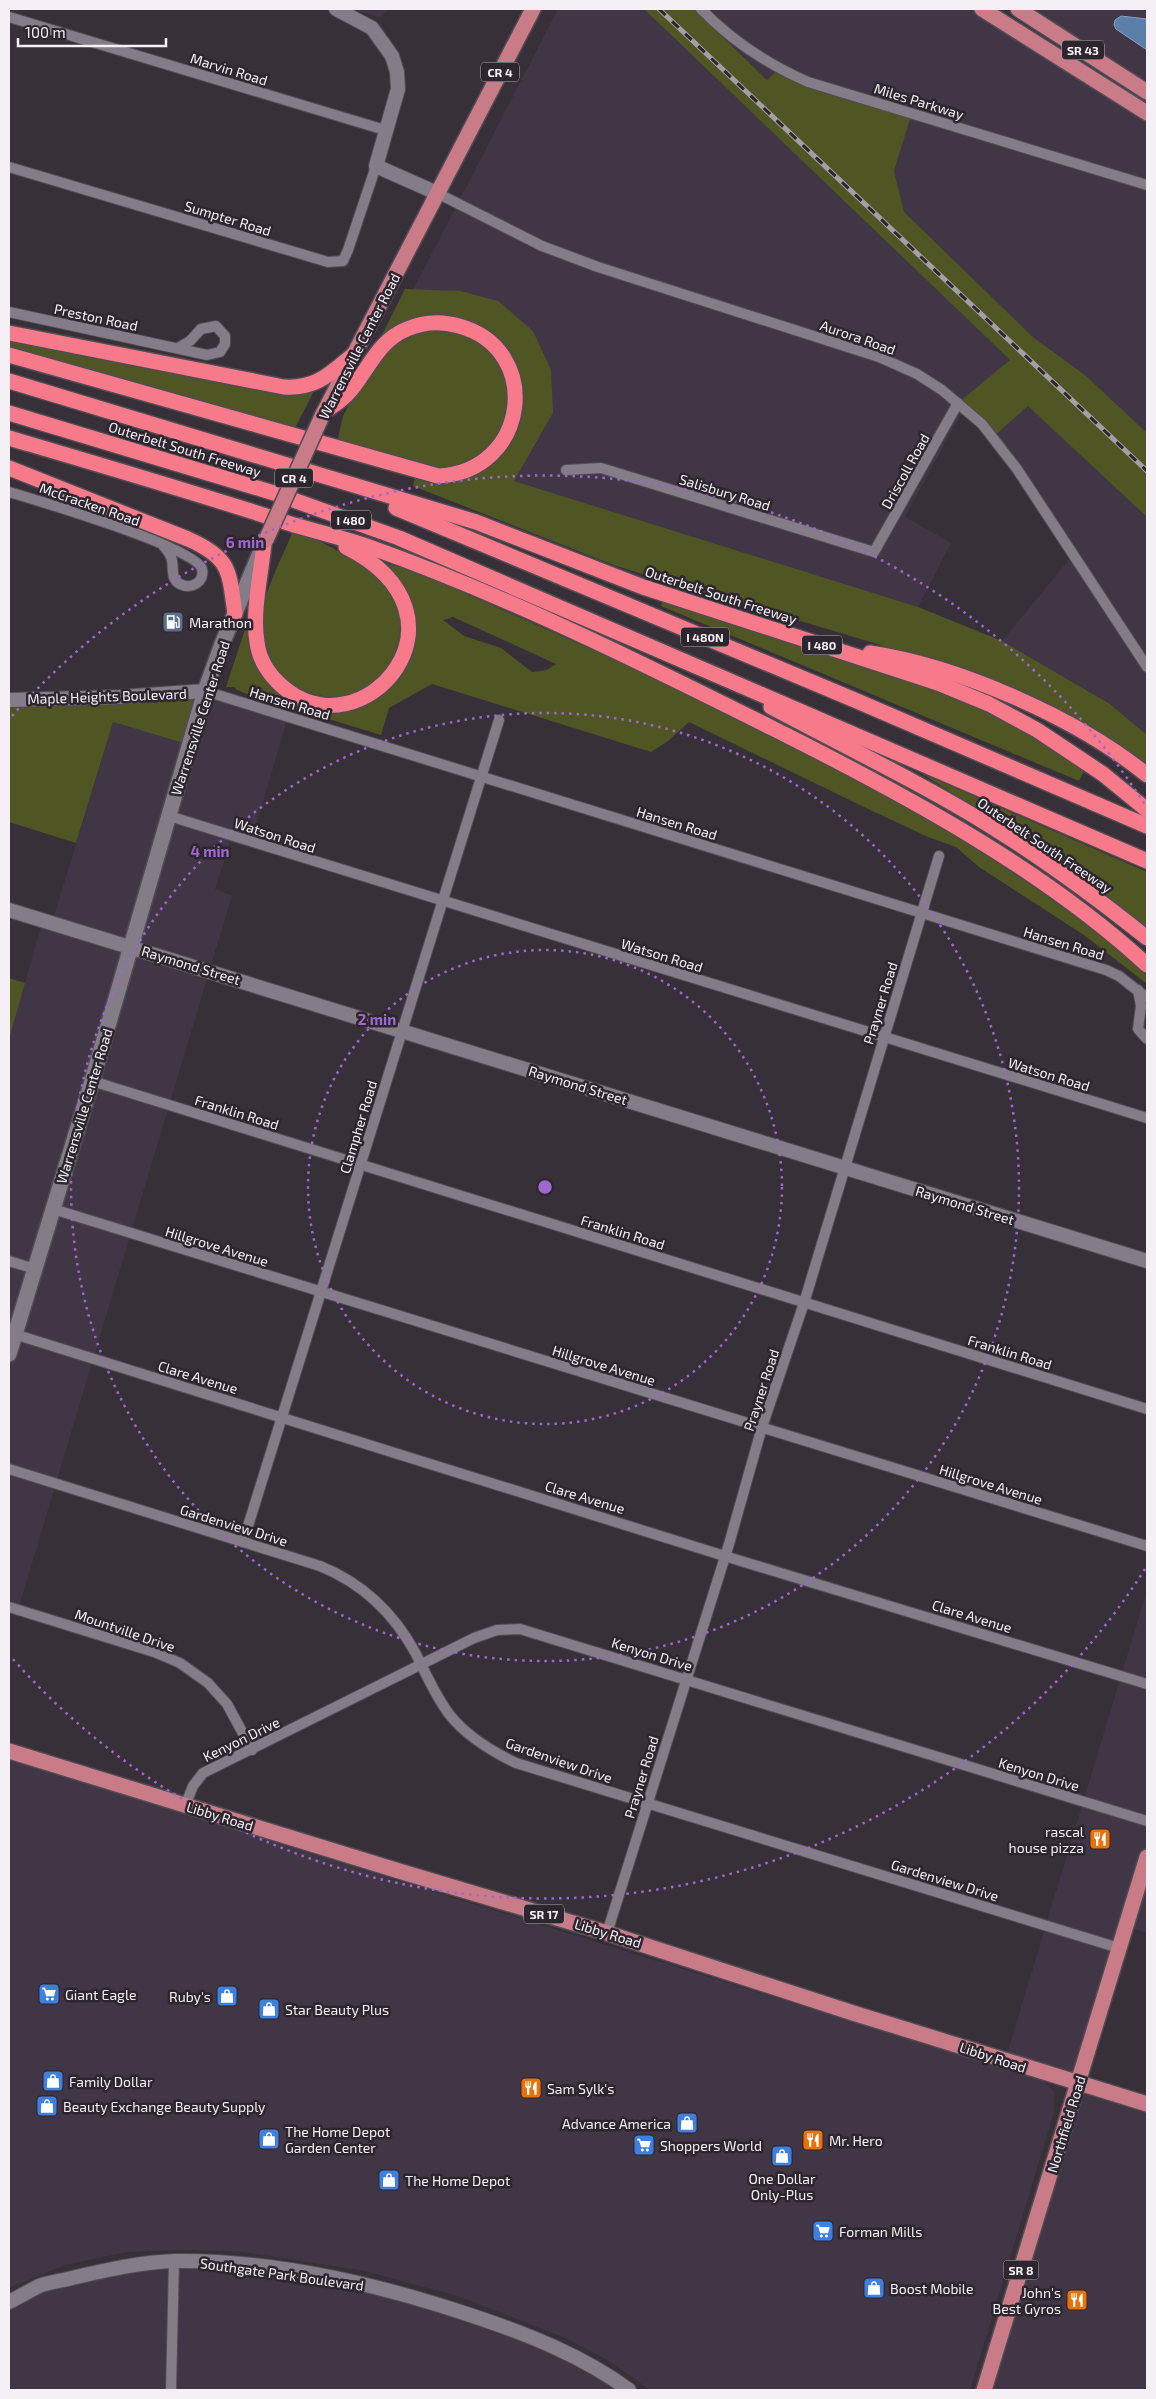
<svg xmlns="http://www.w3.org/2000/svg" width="1156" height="2399" font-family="'Exo 2',sans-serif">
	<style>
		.built { fill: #413645 }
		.green { fill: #4f5624; fill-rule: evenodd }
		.water { fill: #5c7faa; stroke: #8aa1c1 }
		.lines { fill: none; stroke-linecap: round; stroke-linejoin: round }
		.minor-casing { stroke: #514c53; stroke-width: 12 }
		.tertiary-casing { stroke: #514c53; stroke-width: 16 }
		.secondary-casing { stroke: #514c53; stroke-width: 18 }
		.primary-casing { stroke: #514c53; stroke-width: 18 }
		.motorway-casing { stroke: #514c53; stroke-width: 18 }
		.minor { stroke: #847c86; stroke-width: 10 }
		.tertiary { stroke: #847c86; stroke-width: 14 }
		.secondary { stroke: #847c86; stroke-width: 15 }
		.primary { stroke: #c97b88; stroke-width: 15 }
		.motorway { stroke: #f77a8a; stroke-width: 15 }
		.rail-casing { stroke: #a49ea6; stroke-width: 5 }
		.rail { stroke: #2d262f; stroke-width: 3; stroke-dasharray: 9; stroke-linecap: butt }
		.primary-bridge-casing { stroke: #514c53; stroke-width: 18; stroke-linecap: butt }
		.primary-bridge { stroke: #c97b88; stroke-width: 15 }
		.ring { fill: none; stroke: #9f67d0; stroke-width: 2.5; stroke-dasharray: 2.5 5 }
		.labels { text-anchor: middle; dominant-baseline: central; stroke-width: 5; stroke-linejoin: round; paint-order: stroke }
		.shield { fill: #2d262f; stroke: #b8b3ba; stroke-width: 1 }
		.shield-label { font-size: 12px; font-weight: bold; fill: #f4f0f6 }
		.street-label { font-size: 14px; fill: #f4f0f6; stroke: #2d262f }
		.poi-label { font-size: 14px; fill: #f4f0f6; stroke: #2d262f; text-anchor: start }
		.centre { fill: #9f67d0; stroke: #2d262f; stroke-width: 2.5 }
		.ring-label { font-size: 15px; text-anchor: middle; font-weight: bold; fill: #9f67d0; stroke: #2d262f; stroke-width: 5; stroke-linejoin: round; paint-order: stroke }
	</style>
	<rect width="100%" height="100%" fill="#373039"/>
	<g class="built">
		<path d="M353 9H388L381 18Z"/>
		<path d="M558 9H644L1010 360 970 397 905 517 951 543 918 607 514 481 553 413 413 290Z"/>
		<path d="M694 9H982L1147 113V433L1085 375 1034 338 904 212 894 171 912 113 768 80Z"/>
		<path d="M1031 9H1147V84Z"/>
		<path d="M1028 405 1147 517V735L1110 704 1002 641 1073 555 993 437Z"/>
		<path d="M205 691 288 717 251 842 232 836 215 889 232 895 18 1610 9 1607V1037L43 921 52 923 113 722 190 745Z"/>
		<path d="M1147 1590V1933L1126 1926 1078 2084 1147 2104V2390H984L1078 2084 1005 2061Z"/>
		<path d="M9 1760 1044 2081 1054 2092V2112L970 2390H650L611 2362 566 2338 458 2296 365 2271 242 2252 191 2250 127 2252 65 2265 9 2288Z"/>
		<path d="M174 2261 303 2273 508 2328 629 2390H9V2302L39 2286Z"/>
	</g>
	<g class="green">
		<path d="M644 9H694L767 80 780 68 912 113 894 171 904 212 1034 338 1085 375 1147 433V517L1028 406 993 437 958 403 1010 360Z"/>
		<path d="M405 289 460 291 498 301 533 331 551 370 553 413 514 481 918 607 1002 641 1110 704 1147 735V767L1094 728 1035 698 971 672 616 566 413 486 415 478 429 482 446 481 507 444 518 379 464 321 382 335Z"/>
		<path d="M429 328C447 331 465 331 480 342 510 365 519 415 494 445 481 459 458 468 440 471 428 473 354 447 337 442L343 416 361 382 392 343Z"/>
		<path d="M9 337 315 389 294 430 9 348Z"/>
		<path d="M293 531C322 541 346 554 370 572 375 576 384 580 388 585 397 597 401 614 400 628 397 690 330 719 283 677 267 663 257 638 261 616 266 587 282 558 293 531Z"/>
		<path d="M385 563 417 572C612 659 813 742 993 860 1047 895 1100 932 1147 976V984L1084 935 979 867 956 847 928 837 864 807 689 722 668 741 651 752 432 684 389 708 381 735 250 695 237 690 234 687H226L252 608 251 625 286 696C298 699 332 713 342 712 348 711 357 706 363 704 426 680 428 607 385 563ZM453 617 556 664 547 670 532 672 501 648 464 636 443 620Z"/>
		<path d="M663 600C723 620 784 640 844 659 929 687 1014 714 1084 771L1079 781 661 606Z"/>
		<path d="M205 691 190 745 113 722 76 843 9 822V700Z"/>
		<path d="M921 773 1147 872V929L1040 849Z"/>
		<path d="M9 978 25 983 9 1039Z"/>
	</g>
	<path class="water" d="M1121 16 1147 19V50L1116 29 1114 25 1115 20Z"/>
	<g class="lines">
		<g class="minor-casing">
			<g id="minor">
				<path d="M701 9C731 40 769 65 808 82L1147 185"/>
				<path d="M9 17 385 130"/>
				<path d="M9 167 328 262 343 261 348 250 376 166"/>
				<path d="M439 194 542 246 598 267 879 357 917 374 942 390 982 424 1017 469 1147 667"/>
				<path d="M9 312 207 355 220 352 225 344V336L216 326 201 329 190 341 178 348"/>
				<path d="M566 470 601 468 874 552 958 403"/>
				<path d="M9 492C36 500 198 548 202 569 205 582 191 590 180 584 169 578 175 566 171 557 169 552 165 548 162 544"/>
				<path d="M205 691 1106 970 1119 976 1147 998"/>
				<path d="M169 816 1147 1118"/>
				<path d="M1138 990 1141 1006 1138 1029 1147 1039"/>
				<path d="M92 1081 1147 1409"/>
				<path d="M53 1209 1147 1546"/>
				<path d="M9 1261 35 1269"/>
				<path d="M14 1334 731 1558 1147 1684"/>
				<path d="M9 1469 320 1566C362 1583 394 1613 416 1654 426 1674 435 1695 449 1714 466 1736 491 1751 516 1763L1119 1948"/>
				<path d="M243 1542 499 720"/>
				<path d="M9 1607 154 1652 180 1663 208 1683 227 1704 252 1750"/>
				<path d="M185 1806 193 1786 203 1773 474 1638 497 1630 520 1629 1147 1821"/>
				<path d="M607 1933 729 1544 762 1427 804 1303 939 856"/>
				<path d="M171 2390 174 2261"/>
			</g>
		</g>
		<g class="tertiary-casing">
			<g id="tertiary">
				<path d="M336 9 372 28 392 56 397 72 398 89 376 166 439 194"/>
				<path d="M9 700 119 697 205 691"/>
				<path d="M9 910 1147 1261"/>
				<path d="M9 2302C19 2297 29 2291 39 2286 49 2282 61 2281 72 2278 106 2270 141 2262 176 2261 274 2260 381 2285 473 2316 527 2334 583 2356 629 2390"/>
			</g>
		</g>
		<g class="secondary-casing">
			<path id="secondary" d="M9 1354 92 1081 205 691 222 644 260 553"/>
		</g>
		<g class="primary-casing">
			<g id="primary">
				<path d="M982 9 1147 113"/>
				<path d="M1018 9 1147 92"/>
				<path d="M322 416 533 9"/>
				<path d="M9 1751 399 1871 607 1933 853 2013 1147 2104"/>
				<path d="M984 2390 1147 1857"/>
			</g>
		</g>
		<g class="motorway-casing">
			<g id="motorway">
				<path d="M9 333 284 387C316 389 330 374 353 355"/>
				<path d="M9 355 438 476C529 472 544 349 459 326 442 321 423 322 407 329 379 340 369 368 351 390 344 399 335 405 325 411"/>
				<path d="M9 381 476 522 643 587 938 683 989 704 1037 730 1103 774 1147 810"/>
				<path d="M9 413 274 493 399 538 1147 861"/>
				<path d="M9 438C104 466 200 494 294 525 319 532 343 538 367 546 511 597 648 666 784 734 909 797 1044 870 1147 965"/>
				<path d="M9 468 188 539C231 558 229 571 235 614"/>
				<path d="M396 508 857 701 1147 826"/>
				<path d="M264 544C261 574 252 613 257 642 259 660 270 676 283 687 362 755 484 617 346 547"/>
				<path d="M870 653C958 666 1077 718 1147 775"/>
				<path d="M771 707C844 746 919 782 989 825 1044 859 1097 898 1147 938"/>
			</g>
		</g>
		<use href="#minor" class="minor"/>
		<use href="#tertiary" class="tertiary"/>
		<use href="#secondary" class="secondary"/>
		<use href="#primary" class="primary"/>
		<use href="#motorway" class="motorway"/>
		<g class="rail-casing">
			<path id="rail" d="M659 9 1147 471"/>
		</g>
		<use href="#rail" class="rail"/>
		<g class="primary-bridge-casing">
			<path id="primary-bridge" d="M266 540 322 416"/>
		</g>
		<use href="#primary-bridge" class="primary-bridge"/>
	</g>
	<g class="ring">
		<circle cx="545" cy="1187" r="237"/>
		<circle cx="545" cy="1187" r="474"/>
		<path d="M1145 1569A711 711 0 0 1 12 1658M12 716A711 711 0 0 1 1145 805"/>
	</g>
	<defs>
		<g id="fuel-square" transform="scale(1.125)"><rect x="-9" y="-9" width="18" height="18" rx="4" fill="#5c6f8a" stroke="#2d262f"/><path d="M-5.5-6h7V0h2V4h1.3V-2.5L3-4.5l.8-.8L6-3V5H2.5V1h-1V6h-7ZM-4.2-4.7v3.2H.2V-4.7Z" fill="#fff"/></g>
		<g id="restaurant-square" transform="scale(1.125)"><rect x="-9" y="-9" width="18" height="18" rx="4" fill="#e8710a" stroke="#2d262f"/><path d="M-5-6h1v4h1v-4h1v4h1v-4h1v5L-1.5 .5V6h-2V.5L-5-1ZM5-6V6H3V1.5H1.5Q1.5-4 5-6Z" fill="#fff"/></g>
		<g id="supermarket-square" transform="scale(1.125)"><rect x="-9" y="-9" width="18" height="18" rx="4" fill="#3f7fe0" stroke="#2d262f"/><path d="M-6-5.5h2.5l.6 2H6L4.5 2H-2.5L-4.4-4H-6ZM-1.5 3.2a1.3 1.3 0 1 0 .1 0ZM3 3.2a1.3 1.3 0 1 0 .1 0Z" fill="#fff"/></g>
		<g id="shop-square" transform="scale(1.125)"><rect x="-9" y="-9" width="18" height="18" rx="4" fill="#3f7fe0" stroke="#2d262f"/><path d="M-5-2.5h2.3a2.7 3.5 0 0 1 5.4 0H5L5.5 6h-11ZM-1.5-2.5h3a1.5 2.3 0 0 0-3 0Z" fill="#fff"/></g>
	</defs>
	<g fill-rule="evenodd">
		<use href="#fuel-square" x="173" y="622"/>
		<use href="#restaurant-square" x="1100" y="1839"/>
		<use href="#supermarket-square" x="49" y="1994"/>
		<use href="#shop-square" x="227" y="1996"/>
		<use href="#shop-square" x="269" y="2009"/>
		<use href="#shop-square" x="53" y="2081"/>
		<use href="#restaurant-square" x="531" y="2088"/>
		<use href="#shop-square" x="47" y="2106"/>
		<use href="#shop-square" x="687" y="2123"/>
		<use href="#shop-square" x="269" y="2139"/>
		<use href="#restaurant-square" x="813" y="2140"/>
		<use href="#supermarket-square" x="644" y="2145"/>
		<use href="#shop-square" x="782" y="2156"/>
		<use href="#shop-square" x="389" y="2180"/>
		<use href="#supermarket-square" x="823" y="2231"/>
		<use href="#shop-square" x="874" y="2288"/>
		<use href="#restaurant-square" x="1077" y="2300"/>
	</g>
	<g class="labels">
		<g class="shield">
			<rect x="1062" y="40.5" width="42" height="19" rx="4"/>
			<rect x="481" y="62.5" width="38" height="19" rx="4"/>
			<rect x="275" y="468.5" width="38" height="19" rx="4"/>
			<rect x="331" y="510.5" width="40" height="19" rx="4"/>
			<rect x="681" y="627.5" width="48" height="19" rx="4"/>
			<rect x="802" y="635.5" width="40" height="19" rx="4"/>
			<rect x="524" y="1904.5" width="40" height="19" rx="4"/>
			<rect x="1003.5" y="2260.5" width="35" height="19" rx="4"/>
		</g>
		<g class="shield-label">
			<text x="1083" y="50">SR 43</text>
			<text x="500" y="72">CR 4</text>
			<text x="294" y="478">CR 4</text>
			<text x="351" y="520">I 480</text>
			<text x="705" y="637">I 480N</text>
			<text x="822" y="645">I 480</text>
			<text x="544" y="1914">SR 17</text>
			<text x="1021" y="2270">SR 8</text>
		</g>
		<g class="street-label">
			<text transform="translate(229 69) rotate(17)">Marvin Road</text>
			<text transform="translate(919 101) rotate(17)">Miles Parkway</text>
			<text transform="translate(228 218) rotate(17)">Sumpter Road</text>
			<text transform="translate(96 317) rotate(12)">Preston Road</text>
			<text transform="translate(858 337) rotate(19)">Aurora Road</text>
			<text transform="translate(359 346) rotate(-63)">Warrensville Center Road</text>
			<text transform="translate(185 449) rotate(17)">Outerbelt South Freeway</text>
			<text transform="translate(905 471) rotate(-61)">Driscoll Road</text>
			<text transform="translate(725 492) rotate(17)">Salisbury Road</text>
			<text transform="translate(90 504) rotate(19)">McCracken Road</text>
			<text transform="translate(721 595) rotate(18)">Outerbelt South Freeway</text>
			<text transform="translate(107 696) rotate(-2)">Maple Heights Boulevard</text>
			<text transform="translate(290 703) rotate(17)">Hansen Road</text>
			<text transform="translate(200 718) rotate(-72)">Warrensville Center Road</text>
			<text transform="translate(677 823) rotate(17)">Hansen Road</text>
			<text transform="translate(275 835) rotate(18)">Watson Road</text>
			<text transform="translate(1045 845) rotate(34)">Outerbelt South Freeway</text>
			<text transform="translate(1064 943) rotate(17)">Hansen Road</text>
			<text transform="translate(662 955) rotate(17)">Watson Road</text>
			<text transform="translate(191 965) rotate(17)">Raymond Street</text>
			<text transform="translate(880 1003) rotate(-73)">Prayner Road</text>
			<text transform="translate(1049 1074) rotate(17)">Watson Road</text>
			<text transform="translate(578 1085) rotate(17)">Raymond Street</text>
			<text transform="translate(84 1106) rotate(-73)">Warrensville Center Road</text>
			<text transform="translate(237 1112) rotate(17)">Franklin Road</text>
			<text transform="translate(358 1127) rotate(-73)">Clampher Road</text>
			<text transform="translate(965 1205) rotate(17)">Raymond Street</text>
			<text transform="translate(623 1232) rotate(17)">Franklin Road</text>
			<text transform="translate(217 1246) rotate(17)">Hillgrove Avenue</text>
			<text transform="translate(1010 1352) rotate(17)">Franklin Road</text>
			<text transform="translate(604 1365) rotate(17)">Hillgrove Avenue</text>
			<text transform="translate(198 1377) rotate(17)">Clare Avenue</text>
			<text transform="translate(761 1390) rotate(-72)">Prayner Road</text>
			<text transform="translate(991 1484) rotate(17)">Hillgrove Avenue</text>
			<text transform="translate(585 1497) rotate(17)">Clare Avenue</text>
			<text transform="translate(234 1525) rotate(17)">Gardenview Drive</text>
			<text transform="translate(972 1616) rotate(17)">Clare Avenue</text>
			<text transform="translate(125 1630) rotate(19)">Mountville Drive</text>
			<text transform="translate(652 1654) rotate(17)">Kenyon Drive</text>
			<text transform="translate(241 1739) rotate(-26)">Kenyon Drive</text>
			<text transform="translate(559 1760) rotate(19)">Gardenview Drive</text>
			<text transform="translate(1039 1774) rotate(17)">Kenyon Drive</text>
			<text transform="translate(641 1777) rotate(-73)">Prayner Road</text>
			<text transform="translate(220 1816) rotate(17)">Libby Road</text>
			<text transform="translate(945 1880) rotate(17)">Gardenview Drive</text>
			<text transform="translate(608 1933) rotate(17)">Libby Road</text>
			<text transform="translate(993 2057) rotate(18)">Libby Road</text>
			<text transform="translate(1066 2124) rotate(-73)">Northfield Road</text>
			<text transform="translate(282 2274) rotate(8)">Southgate Park Boulevard</text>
		</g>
		<g class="poi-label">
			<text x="189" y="622">Marathon</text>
			<text x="1084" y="1831" text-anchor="end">rascal<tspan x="1084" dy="16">house pizza</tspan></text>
			<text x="65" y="1994">Giant Eagle</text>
			<text x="211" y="1996" text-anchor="end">Ruby's</text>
			<text x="285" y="2009">Star Beauty Plus</text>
			<text x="69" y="2081">Family Dollar</text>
			<text x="547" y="2088">Sam Sylk's</text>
			<text x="63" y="2106">Beauty Exchange Beauty Supply</text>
			<text x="671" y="2123" text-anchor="end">Advance America</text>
			<text x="285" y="2131">The Home Depot<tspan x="285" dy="16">Garden Center</tspan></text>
			<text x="829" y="2140">Mr. Hero</text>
			<text x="660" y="2145">Shoppers World</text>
			<text x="782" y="2178" text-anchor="middle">One Dollar<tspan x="782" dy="16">Only-Plus</tspan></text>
			<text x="405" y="2180">The Home Depot</text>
			<text x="839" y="2231">Forman Mills</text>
			<text x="890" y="2288">Boost Mobile</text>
			<text x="1061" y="2292" text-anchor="end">John's<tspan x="1061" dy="16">Best Gyros</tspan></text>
		</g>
	</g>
	<circle cx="545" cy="1187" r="8" class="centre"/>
	<g class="ring-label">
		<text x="245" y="548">6 min</text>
		<text x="210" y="857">4 min</text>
		<text x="377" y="1025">2 min</text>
	</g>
	<rect width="1156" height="2399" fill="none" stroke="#f4f0f6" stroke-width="20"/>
	<path d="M18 38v8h148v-8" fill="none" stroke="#f4f0f6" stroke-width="2.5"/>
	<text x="25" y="38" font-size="15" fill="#f4f0f6" stroke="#2d262f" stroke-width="4" paint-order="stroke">100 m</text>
</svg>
